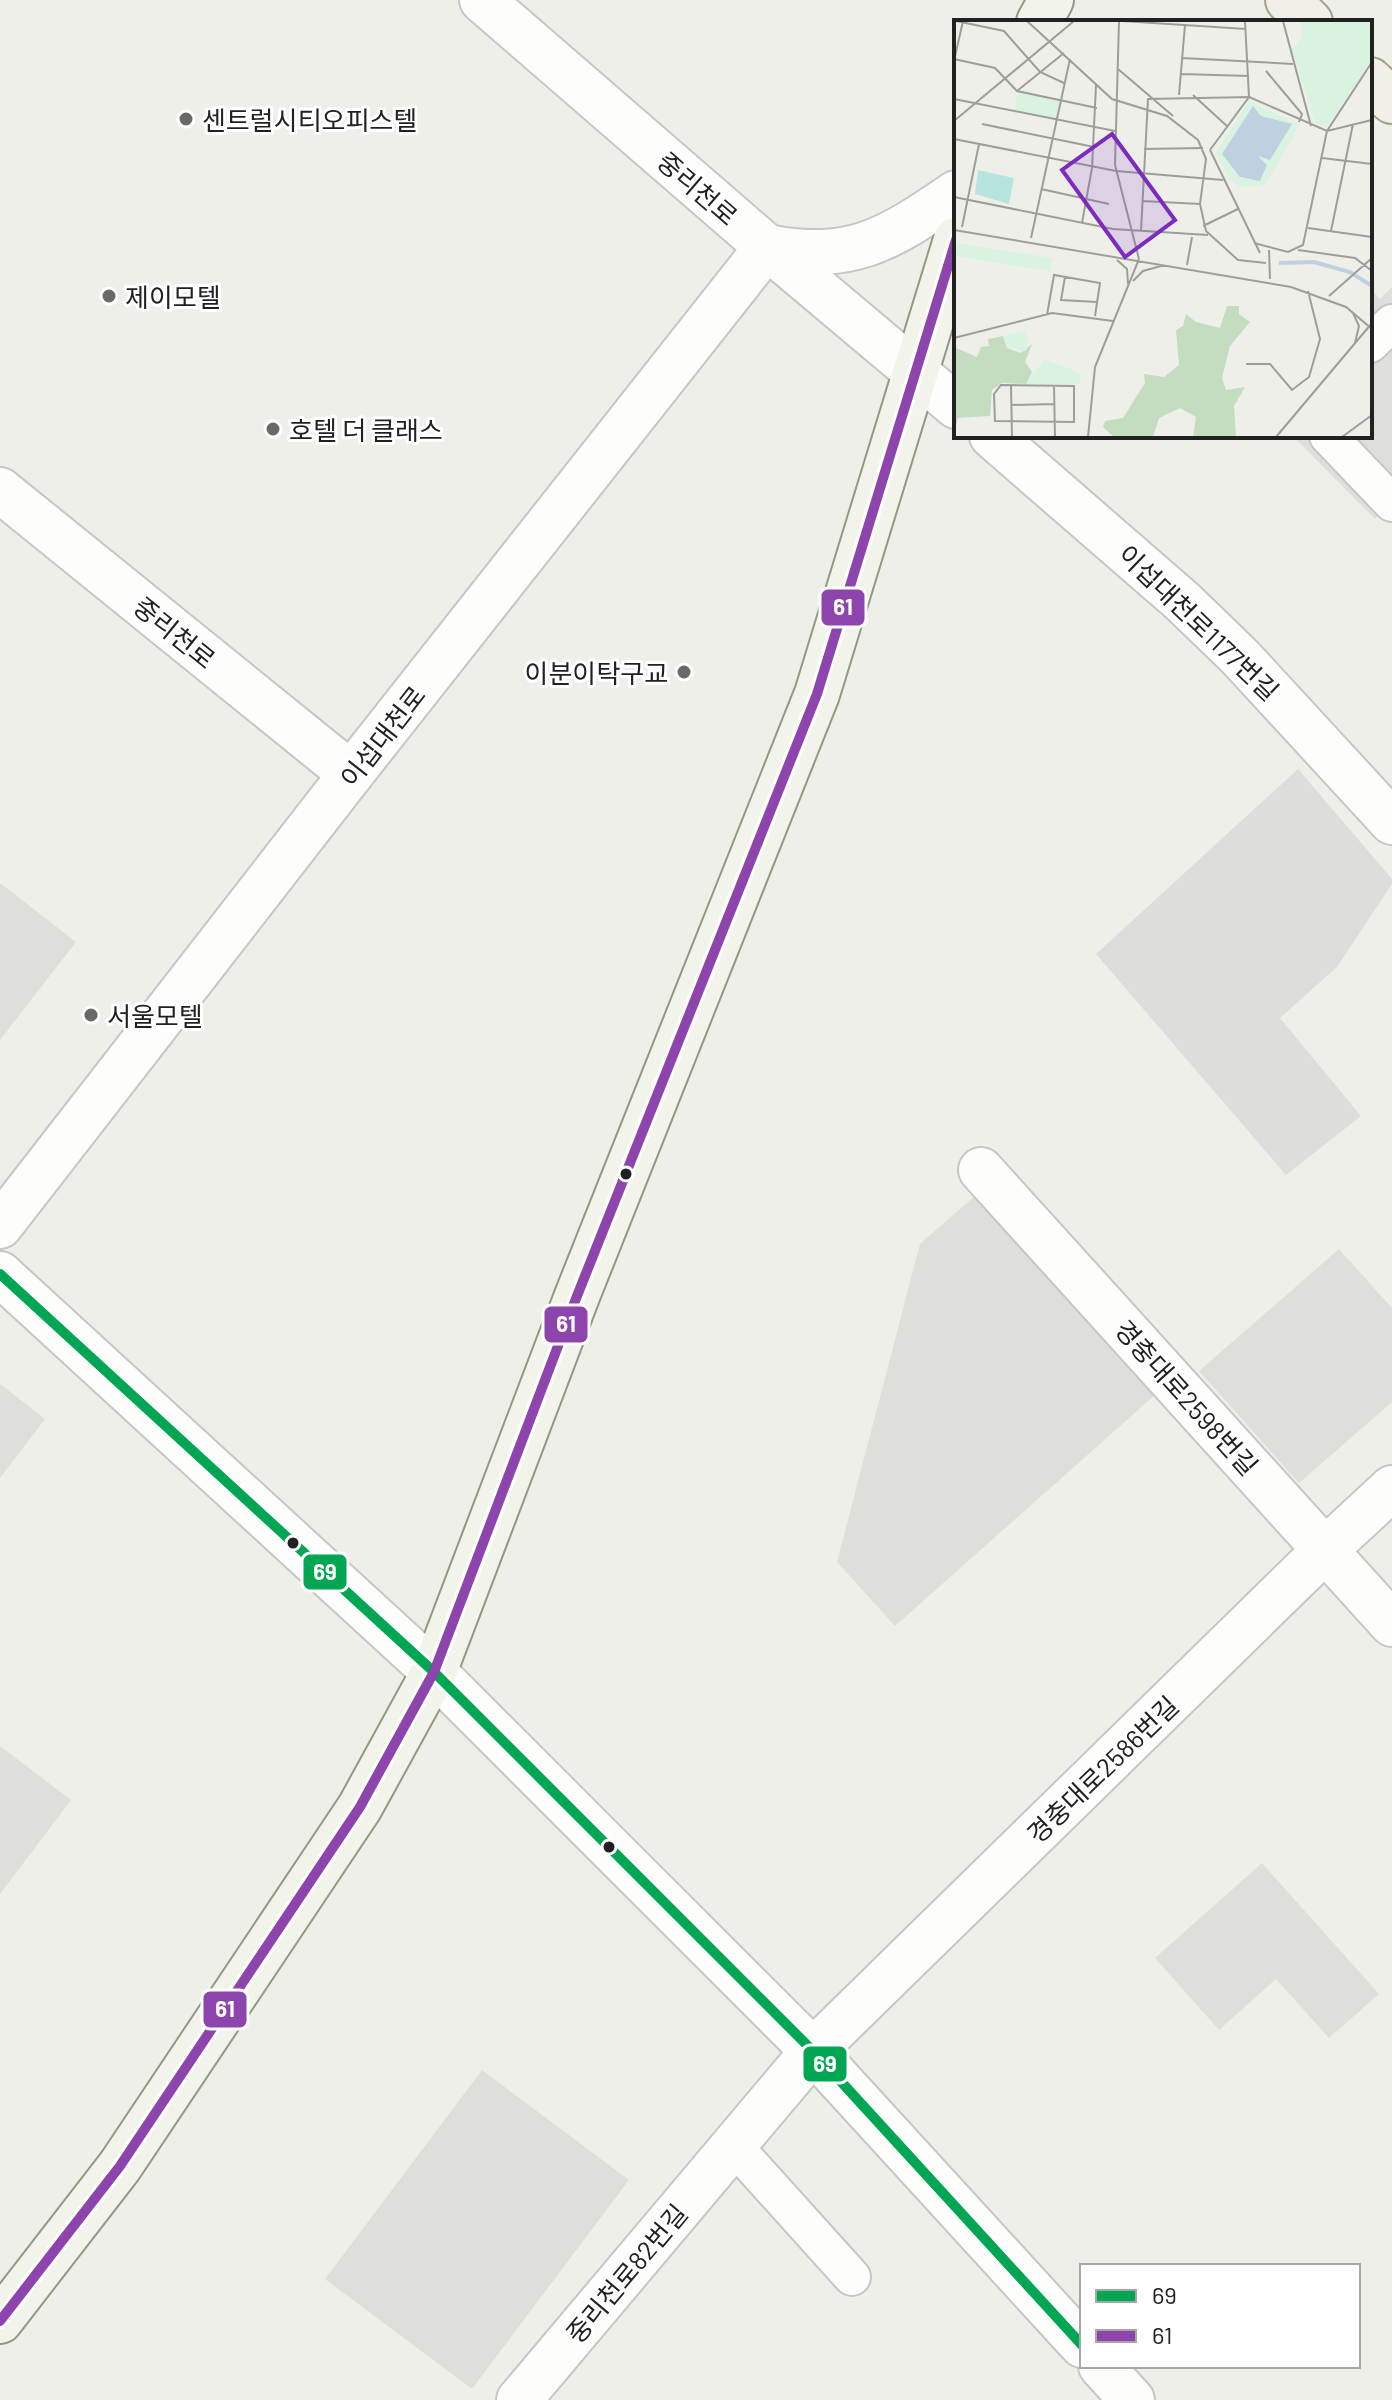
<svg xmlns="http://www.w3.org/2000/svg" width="1392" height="2400" font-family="Barlow,'Noto Sans KR',sans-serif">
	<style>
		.residential { fill: #dededb }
		.religious { fill: #dddddb }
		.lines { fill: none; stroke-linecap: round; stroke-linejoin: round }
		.service-casing { stroke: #c6c6c4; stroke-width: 40 }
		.minor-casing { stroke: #c6c6c4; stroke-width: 48 }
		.tertiary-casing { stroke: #c6c6c4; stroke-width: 48 }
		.secondary-casing { stroke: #929982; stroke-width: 48 }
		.primary-casing { stroke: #a5a286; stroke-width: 48 }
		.service { stroke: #fdfdfc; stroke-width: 36 }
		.minor { stroke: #fdfdfc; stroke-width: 44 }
		.tertiary { stroke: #fdfdfc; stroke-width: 44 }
		.secondary { stroke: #f2f4ec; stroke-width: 44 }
		.primary { stroke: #f1efe7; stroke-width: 44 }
		.bus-1-casing { stroke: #fff; stroke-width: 16 }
		.bus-2-casing { stroke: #fff; stroke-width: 16 }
		.bus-1 { stroke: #00a651; stroke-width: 10 }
		.bus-2 { stroke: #8e44ad; stroke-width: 10 }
		.poi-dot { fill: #696967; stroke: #fff; stroke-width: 3 }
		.bus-dot { fill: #212121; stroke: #fff; stroke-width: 3 }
		.labels { text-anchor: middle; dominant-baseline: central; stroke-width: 6; stroke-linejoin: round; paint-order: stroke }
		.poi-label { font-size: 26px; fill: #212121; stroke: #fff; text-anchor: start }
		.street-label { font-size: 26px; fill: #212121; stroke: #fff }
		.inset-river { fill: none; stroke: #bfd1e0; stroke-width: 4 }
		.inset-road { fill: none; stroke: #9d9d9a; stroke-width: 2 }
		.view { fill: #7b2cbf; fill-opacity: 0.15; stroke: #7b2cbf; stroke-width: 4 }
		.inset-edge { fill: none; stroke: #212121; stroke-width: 4 }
		.line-badge { stroke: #fff; stroke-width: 3 }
		.badge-label { font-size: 22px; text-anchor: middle; font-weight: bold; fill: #fff }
	</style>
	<rect width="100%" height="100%" fill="#efefea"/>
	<g class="residential">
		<path d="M1392 287V502L1375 519 1293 436H1370V288L1380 299Z"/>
		<path d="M0 883 76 942 0 1040Z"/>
		<path d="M977 1194 1156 1394 895 1626 837 1562 920 1244Z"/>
		<path d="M1339 1249 1392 1308V1402L1299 1483 1199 1371Z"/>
		<path d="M0 1384 45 1419 0 1478Z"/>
		<path d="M0 1746 71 1800 0 1894Z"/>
		<path d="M1262 1863 1379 1994 1329 2038 1276 1979 1219 2030 1155 1958Z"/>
		<path d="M482 2070 629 2180 472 2389 325 2279Z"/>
	</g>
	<path class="religious" d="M1298 769 1392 879V884L1337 967 1280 1018 1361 1116 1286 1175 1096 954Z"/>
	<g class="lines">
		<g class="service-casing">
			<g id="service">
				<path d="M1370 344 1392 323"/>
				<path d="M1328 436 1392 503"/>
				<path d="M733 2145 852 2277"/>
			</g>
		</g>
		<g class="minor-casing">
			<g id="minor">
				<path d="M482 0 767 247 956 406"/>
				<path d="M767 247C852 263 887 240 956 193"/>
				<path d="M992 436 1182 601 1240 657 1392 822"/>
				<path d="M0 490 351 774"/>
				<path d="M981 1170 1392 1624"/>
				<path d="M0 1226 351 774 767 247"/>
				<path d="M519 2400 813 2051 1325 1550 1392 1488"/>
			</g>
		</g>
		<g class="tertiary-casing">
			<g id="tertiary">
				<path d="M0 1274 434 1672 813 2051 1082 2345"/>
				<path d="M1101 2366 1132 2400"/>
			</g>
		</g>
		<g class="secondary-casing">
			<g id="secondary">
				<path d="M1039 22 1051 0"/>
				<path d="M0 2321 120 2166 360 1807 434 1672 577 1296 817 694 956 240"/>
			</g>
		</g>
		<g class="primary-casing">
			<g id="primary">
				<path d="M1288 0 1310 22"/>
				<path d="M1370 80 1392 101"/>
			</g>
		</g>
		<use href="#service" class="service"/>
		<use href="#minor" class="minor"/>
		<use href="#tertiary" class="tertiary"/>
		<use href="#secondary" class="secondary"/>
		<use href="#primary" class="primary"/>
		<g class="bus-1-casing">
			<path id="bus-1" d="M0 1274 434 1672 813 2051 1082 2345"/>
		</g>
		<g class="bus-2-casing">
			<path id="bus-2" d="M0 2321 120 2166 360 1807 434 1672 577 1296 817 694 956 240"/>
		</g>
		<use href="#bus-1" class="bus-1"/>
		<use href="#bus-2" class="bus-2"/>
	</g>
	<g class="poi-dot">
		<circle cx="186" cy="119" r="8"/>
		<circle cx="109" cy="296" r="8"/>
		<circle cx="273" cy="429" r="8"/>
		<circle cx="684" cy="672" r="8"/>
		<circle cx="91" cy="1015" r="8"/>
	</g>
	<g class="bus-dot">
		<circle cx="626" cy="1174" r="7"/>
		<circle cx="293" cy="1543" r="7"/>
		<circle cx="609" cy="1847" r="7"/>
	</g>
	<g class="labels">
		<g class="poi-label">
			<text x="202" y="119">센트럴시티오피스텔</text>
			<text x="125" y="296">제이모텔</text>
			<text x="289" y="429">호텔 더 클래스</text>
			<text x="668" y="672" text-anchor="end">이분이탁구교</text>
			<text x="107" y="1015">서울모텔</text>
		</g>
		<g class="street-label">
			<text transform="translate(698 188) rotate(41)">중리천로</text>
			<text transform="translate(1199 622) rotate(44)">이섭대천로1177번길</text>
			<text transform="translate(175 632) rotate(39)">중리천로</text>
			<text transform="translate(382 736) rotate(-52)">이섭대천로</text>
			<text transform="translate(1187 1397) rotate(48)">경충대로2598번길</text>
			<text transform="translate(1102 1769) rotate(-44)">경충대로2586번길</text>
			<text transform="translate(626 2273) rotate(-50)">중리천로82번길</text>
		</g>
	</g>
	<g transform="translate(954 20)">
		<rect width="418" height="418" fill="#efefea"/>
		<path d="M273 286H285V294L296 302 276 326 268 358 272 370 291 367 280 386 282 417H239L242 397 226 388 205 398 199 417H160L149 407 151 401 169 398 191 363 190 354 210 357 225 345 222 310 229 306 232 294 242 302 266 308ZM49 316 53 328 67 333 78 324 71 342 78 352 72 364 48 363 38 370 36 396 4 398 0 414V327L23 337 27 327 35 326 34 319Z" fill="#c4ddc1"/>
		<path d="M346 1H414L418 13 417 40 373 107 361 103 338 29 349 16ZM64 72 106 81 102 99 60 91ZM295 81 346 105 314 160 308 166 286 167 273 156 262 132ZM0 222 98 238 96 251 0 236ZM70 310 75 322 72 331 53 328 49 316ZM90 339 127 353 126 364H72Z" fill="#daf3e0"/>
		<path d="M24 150 60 158 55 184 21 174Z" fill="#b7e4dc"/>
		<path d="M299 86 307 96 338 104 316 140 304 136 313 145 306 161 286 157 268 134Z" fill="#bfd1e0"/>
		<path class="inset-river" d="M325 243 360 242 396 252 418 266"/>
		<path class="inset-road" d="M2 1 50 11 86 52 110 63M73 1 158 79 213 96 244 120 252 139 246 184 252 211 284 240 312 243M165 1 161 145 185 239M168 1 292 9M291 1 295 77 373 111 418 100M329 1 357 106M228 38 339 44M0 39 41 48 63 71 143 88M0 41 9 1M164 49 219 96M312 51 348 94 345 102M227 54 295 56M63 71 110 33M225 75 231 5M239 75 274 107M0 79 161 111M0 101 120 1M28 104 140 127M0 119 162 151 269 160M190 129 249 128M256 130 306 233M368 138 418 144M87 169 155 184M0 177 159 209 254 215M188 181 246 184M128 203 138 148 142 65M249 206 284 189M8 207 25 124M354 208 418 217M0 210 337 267 392 287 418 309M187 211 194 79 295 77 256 130M377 211 399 104M77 218 116 39M300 223 334 232 349 225 373 111 418 42M315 230 316 259M344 230 401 238 418 251M163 240 173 249 174 264M233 245 238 217M111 257 107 280 143 282M179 261 189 251 207 246M375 276 418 238M399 293 405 306 401 323M93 295 100 255 146 263 141 296M0 318 98 293 159 301M292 344H316L338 370 355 357 366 319 354 271M47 365 120 366V402L41 401 40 374ZM57 365 58 417M100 366 101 417M57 385 100 384M134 417 141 347 185 239M322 417 418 303M388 417 418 395"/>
		<path class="view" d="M158 114 221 200 171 237 108 150Z"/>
		<rect width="418" height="418" class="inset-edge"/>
	</g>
	<g class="line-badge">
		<rect x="820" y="588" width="46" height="39" rx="8" fill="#8e44ad"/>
		<rect x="543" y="1305" width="46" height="39" rx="8" fill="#8e44ad"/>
		<rect x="302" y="1553" width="46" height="38" rx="8" fill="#00a651"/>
		<rect x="202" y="1990" width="46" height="39" rx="8" fill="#8e44ad"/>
		<rect x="802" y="2045" width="46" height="38" rx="8" fill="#00a651"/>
	</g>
	<g class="badge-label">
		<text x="843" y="615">61</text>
		<text x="566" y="1332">61</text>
		<text x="325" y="1580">69</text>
		<text x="225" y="2017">61</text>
		<text x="825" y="2072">69</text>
	</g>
	<rect x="1080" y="2264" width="280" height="104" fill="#ffffff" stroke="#a6a6a6" stroke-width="2"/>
	<rect x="1096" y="2290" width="40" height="12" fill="#00a651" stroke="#a6a6a6" stroke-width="2"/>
	<text x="1152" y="2304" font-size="24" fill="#212121">69</text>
	<rect x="1096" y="2330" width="40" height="12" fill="#8e44ad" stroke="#a6a6a6" stroke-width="2"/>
	<text x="1152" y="2344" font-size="24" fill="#212121">61</text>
</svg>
